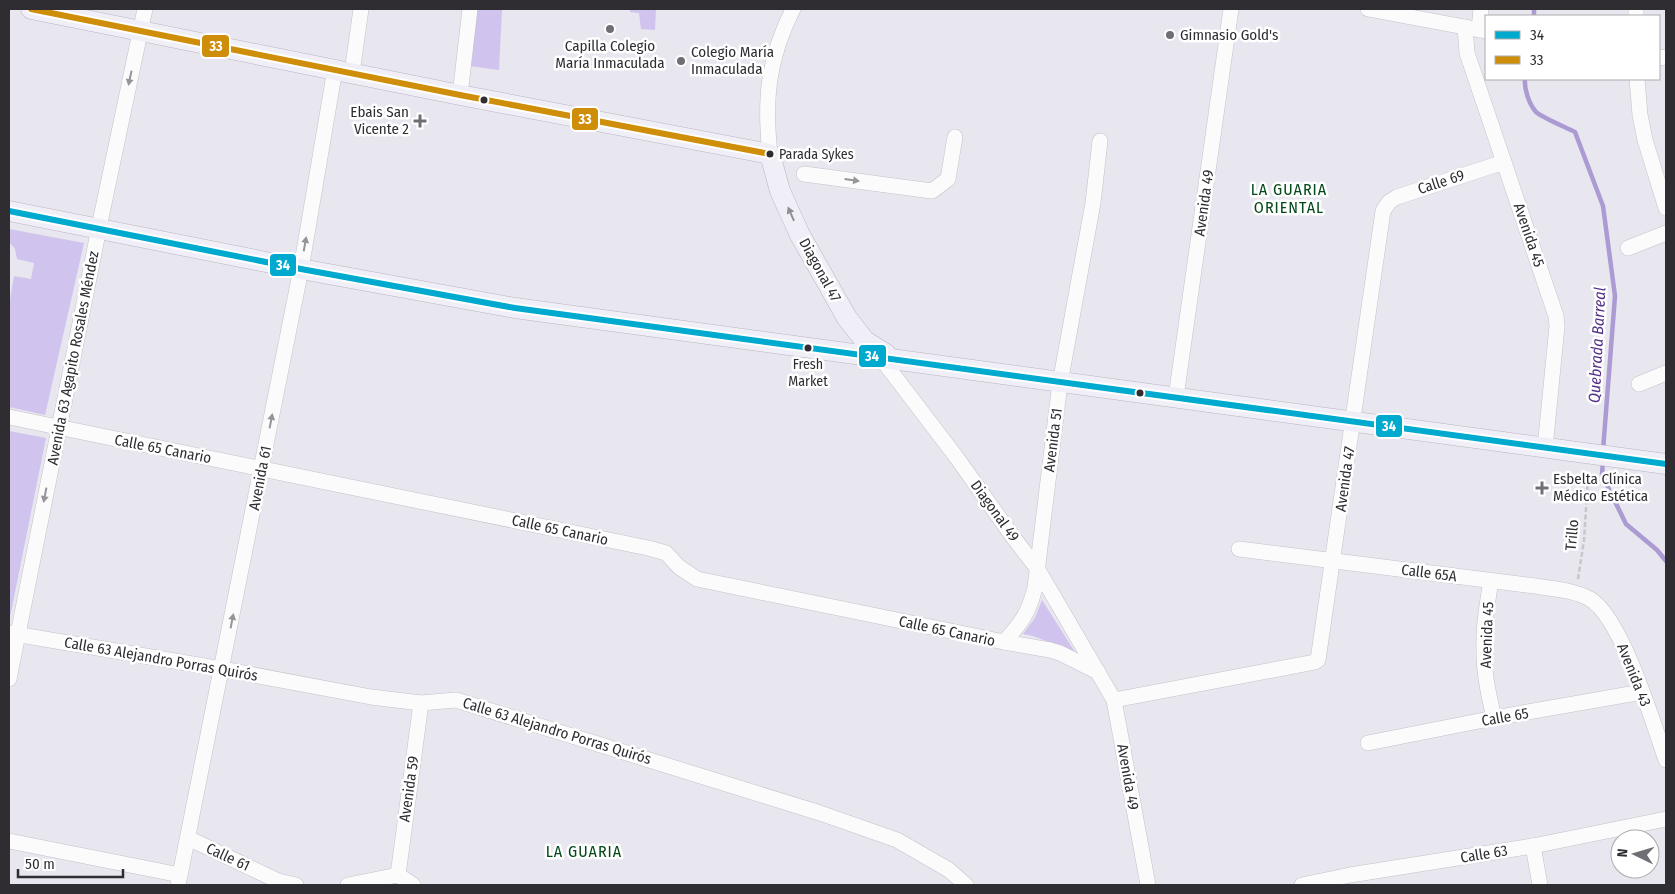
<svg xmlns="http://www.w3.org/2000/svg" width="1675" height="894" font-family="'Fira Sans Condensed',sans-serif">
	<style>
		.green { fill: #d0c3ed }
		.lines { fill: none; stroke-linecap: round; stroke-linejoin: round }
		.stream { stroke: #ac9bd3; stroke-width: 4.5 }
		.minor-casing { stroke: #c4c2c8; stroke-width: 16 }
		.major-casing { stroke: #b9b5c3; stroke-width: 21 }
		.path { stroke: #c7c6c9; stroke-width: 2.5; stroke-dasharray: 5 2.5; stroke-linecap: butt }
		.minor { stroke: #fcfbfc; stroke-width: 15 }
		.major { stroke: #f0eef6; stroke-width: 20 }
		.bus-1-casing { stroke: #fff; stroke-width: 10 }
		.bus-2-casing { stroke: #fff; stroke-width: 10 }
		.bus-1 { stroke: #00a9ce; stroke-width: 6 }
		.bus-2 { stroke: #cf8e0a; stroke-width: 6 }
		.oneway { fill: #969497 }
		.oneway2 { fill: #908e94 }
		.poi-dot { fill: #706e74; stroke: #fff; stroke-width: 2 }
		.bus-dot { fill: #2f2d32; stroke: #fff; stroke-width: 2 }
		.labels { text-anchor: middle; dominant-baseline: central; stroke-width: 5; stroke-linejoin: round; paint-order: stroke }
		.bus-label { font-size: 14px; fill: #2f2d32; stroke: #fff; text-anchor: start }
		.poi-label { font-size: 15px; fill: #2f2d32; stroke: #fff; text-anchor: start }
		.street-label { font-size: 15px; fill: #2f2d32; stroke: #fff }
		.neighbourhood-label { font-size: 16px; letter-spacing: 1px; fill: #04491a; stroke: #fff }
		.water-label { font-size: 16px; font-style: italic; fill: #54308a; stroke: #fff }
		.line-badge { stroke: #fff; stroke-width: 2 }
		.badge-label { font-size: 14px; text-anchor: middle; font-weight: bold; fill: #fff }
	</style>
	<rect width="100%" height="100%" fill="#e8e6ee"/>
	<g class="green">
		<path d="M474 9H502L499 70 469 66Z"/>
		<path d="M630 9H656L655 30 641 29 639 13 630 12Z"/>
		<path d="M9 229 84 243 45 415 9 407V306L14 276 31 279 34 263 17 259 15 249 9 242Z"/>
		<path d="M9 431 46 438 9 622Z"/>
		<path d="M1042 600 1075 652 1033 636 1023 634 1035 618Z"/>
	</g>
	<g class="lines">
		<g class="stream">
			<path d="M1534 16V9"/>
			<path d="M1525 79C1524 89 1529 104 1536 112 1543 118 1565 127 1575 132L1603 206 1615 296 1603 450"/>
			<path d="M1603 460 1602 475 1626 524 1657 550 1666 561"/>
		</g>
		<g class="minor-casing">
			<g id="minor">
				<path d="M1368 9 1486 31"/>
				<path d="M1636 16V9"/>
				<path d="M1465 27 1467 53 1556 316 1557 326 1545 448"/>
				<path d="M1479 30 1481 9"/>
				<path d="M1659 57 1666 58"/>
				<path d="M352 73 361 9"/>
				<path d="M1637 79 1640 115 1645 140 1666 208"/>
				<path d="M460 95 470 9"/>
				<path d="M770 154C764 99 768 59 793 9"/>
				<path d="M804 174 932 191 948 179 955 137"/>
				<path d="M1628 248 1666 233"/>
				<path d="M880 357 957 458 1013 537 1037 568 1114 700 1148 885"/>
				<path d="M1639 384 1666 373"/>
				<path d="M1176 397 1231 9"/>
				<path d="M9 417 648 548 666 553 679 567 697 579 1004 642 1050 650 1060 653 1098 672"/>
				<path d="M1239 549 1535 586C1553 589 1574 590 1590 599 1622 618 1653 723 1666 760"/>
				<path d="M1491 581C1487 604 1483 628 1484 652 1484 675 1489 696 1494 718"/>
				<path d="M9 633 222 669 371 697 421 703 456 700 820 813 897 840 949 870 966 885"/>
				<path d="M1004 642C1022 622 1028 614 1035 588L1060 383 1093 203 1100 141"/>
				<path d="M9 679 102 213 145 9"/>
				<path d="M1114 700 1315 662 1318 660 1383 211 1389 202 1397 197 1504 162"/>
				<path d="M1368 743 1494 718 1642 692"/>
				<path d="M188 838 278 881 296 885"/>
				<path d="M9 841 180 875"/>
				<path d="M1533 846 1540 885"/>
				<path d="M398 875 421 703"/>
				<path d="M178 885 301 269 335 69"/>
				<path d="M348 885 398 875 413 885"/>
				<path d="M1302 885 1350 875 1533 846 1666 819"/>
			</g>
		</g>
		<g class="major-casing">
			<g id="major">
				<path d="M31 9 460 95 770 154 780 191 800 235 847 318 865 341 886 354"/>
				<path d="M9 211 301 269 515 308 1666 464"/>
			</g>
		</g>
		<path class="path" d="M1578 579 1584 540 1588 478"/>
		<use href="#minor" class="minor"/>
		<use href="#major" class="major"/>
		<g class="bus-1-casing">
			<path id="bus-1" d="M9 211 301 269 515 308 1666 464"/>
		</g>
		<g class="bus-2-casing">
			<path id="bus-2" d="M31 9 460 95 770 154"/>
		</g>
		<use href="#bus-1" class="bus-1"/>
		<use href="#bus-2" class="bus-2"/>
	</g>
	<defs><path id="oneway-solid" d="M-6-.8H1V-3.2L6.5 0L1 3.2V.8H-6Z" transform="scale(1.25)"/></defs>
	<g class="oneway">
		<use href="#oneway-solid" transform="translate(130 78) rotate(102)"/>
		<use href="#oneway-solid" transform="translate(852 180) rotate(8)"/>
		<use href="#oneway-solid" transform="translate(305 244) rotate(-80)"/>
		<use href="#oneway-solid" transform="translate(271 421) rotate(-79)"/>
		<use href="#oneway-solid" transform="translate(45 495) rotate(101)"/>
		<use href="#oneway-solid" transform="translate(232 621) rotate(-79)"/>
	</g>
	<use class="oneway2" href="#oneway-solid" transform="translate(791 214) rotate(-114)"/>
	<g class="poi-dot">
		<circle cx="610" cy="29" r="5"/>
		<circle cx="1170" cy="35" r="5"/>
		<circle cx="681" cy="61" r="5"/>
		<path d="M417.5 113.5h5v5h5v5h-5v5h-5v-5h-5v-5h5z"/>
		<path d="M1539.5 480.5h5v5h5v5h-5v5h-5v-5h-5v-5h5z"/>
	</g>
	<g class="bus-dot">
		<circle cx="484" cy="100" r="4.5"/>
		<circle cx="770" cy="154" r="4.5"/>
		<circle cx="808" cy="348" r="4.5"/>
		<circle cx="1140" cy="393" r="4.5"/>
	</g>
	<g class="labels">
		<g class="bus-label">
			<text x="779" y="154">Parada Sykes</text>
			<text x="808" y="364" text-anchor="middle">Fresh<tspan x="808" dy="17">Market</tspan></text>
		</g>
		<g class="poi-label">
			<text x="1180" y="35">Gimnasio Gold's</text>
			<text x="610" y="46" text-anchor="middle">Capilla Colegio<tspan x="610" dy="17">María Inmaculada</tspan></text>
			<text x="691" y="52">Colegio María<tspan x="691" dy="17">Inmaculada</tspan></text>
			<text x="409" y="112" text-anchor="end">Ebais San<tspan x="409" dy="17">Vicente 2</tspan></text>
			<text x="1553" y="479">Esbelta Clínica<tspan x="1553" dy="17">Médico Estética</tspan></text>
		</g>
		<g class="street-label">
			<text transform="translate(1441 182) rotate(-18)">Calle 69</text>
			<text transform="translate(1204 203) rotate(-82)">Avenida 49</text>
			<text transform="translate(1529 235) rotate(71)">Avenida 45</text>
			<text transform="translate(820 270) rotate(61)">Diagonal 47</text>
			<text transform="translate(73 358) rotate(-79)">Avenida 63 Agapito Rosales Méndez</text>
			<text transform="translate(1053 440) rotate(-83)">Avenida 51</text>
			<text transform="translate(163 449) rotate(11)">Calle 65 Canario</text>
			<text transform="translate(260 478) rotate(-79)">Avenida 61</text>
			<text transform="translate(1345 479) rotate(-82)">Avenida 47</text>
			<text transform="translate(995 511) rotate(54)">Diagonal 49</text>
			<text transform="translate(560 530) rotate(12)">Calle 65 Canario</text>
			<text transform="translate(1572 535) rotate(-85)">Trillo</text>
			<text transform="translate(1429 573) rotate(7)">Calle 65A</text>
			<text transform="translate(947 631) rotate(12)">Calle 65 Canario</text>
			<text transform="translate(1487 635) rotate(-88)">Avenida 45</text>
			<text transform="translate(161 659) rotate(10)">Calle 63 Alejandro Porras Quirós</text>
			<text transform="translate(1634 675) rotate(68)">Avenida 43</text>
			<text transform="translate(1505 717) rotate(-10)">Calle 65</text>
			<text transform="translate(557 731) rotate(17)">Calle 63 Alejandro Porras Quirós</text>
			<text transform="translate(1128 777) rotate(80)">Avenida 49</text>
			<text transform="translate(409 789) rotate(-82)">Avenida 59</text>
			<text transform="translate(1484 854) rotate(-9)">Calle 63</text>
			<text transform="translate(228 857) rotate(25)">Calle 61</text>
		</g>
		<g class="neighbourhood-label">
			<text x="1289" y="189">LA GUARIA<tspan x="1289" dy="18">ORIENTAL</tspan></text>
			<text x="584" y="851">LA GUARIA</text>
		</g>
		<g class="water-label">
			<text transform="translate(1597 345) rotate(-87)">Quebrada Barreal</text>
		</g>
	</g>
	<g class="line-badge">
		<rect x="201" y="34" width="29" height="24" rx="5" fill="#cf8e0a"/>
		<rect x="571" y="107" width="28" height="24" rx="5" fill="#cf8e0a"/>
		<rect x="269" y="253" width="28" height="24" rx="5" fill="#00a9ce"/>
		<rect x="858" y="344" width="29" height="24" rx="5" fill="#00a9ce"/>
		<rect x="1375" y="414" width="28" height="24" rx="5" fill="#00a9ce"/>
	</g>
	<g class="badge-label">
		<text x="216" y="51">33</text>
		<text x="585" y="124">33</text>
		<text x="283" y="270">34</text>
		<text x="872" y="361">34</text>
		<text x="1389" y="431">34</text>
	</g>
	<rect width="1675" height="894" fill="none" stroke="#2f2d32" stroke-width="20"/>
	<rect x="1485" y="15" width="175" height="65" fill="#ffffff" stroke="#acabad"/>
	<rect x="1495" y="31" width="25" height="8" fill="#00a9ce" stroke="#acabad"/>
	<text x="1530" y="40" font-size="15" fill="#2f2d32">34</text>
	<rect x="1495" y="56" width="25" height="8" fill="#cf8e0a" stroke="#acabad"/>
	<text x="1530" y="65" font-size="15" fill="#2f2d32">33</text>
	<g transform="translate(1635 854) rotate(275)"><circle r="24" fill="#ffffff" stroke="#acabad"/>
	<path d="M0-4L9 19L0 12L-9 19Z" fill="#706e74"/>
	<text y="-8" font-size="14" font-weight="bold" text-anchor="middle" fill="#2f2d32">N</text>
	</g>
	<path d="M18 869v8h105v-8" fill="none" stroke="#2f2d32" stroke-width="2.5"/>
	<text x="25" y="869" font-size="15" fill="#2f2d32" stroke="#ffffff" stroke-width="4" paint-order="stroke">50 m</text>
</svg>
